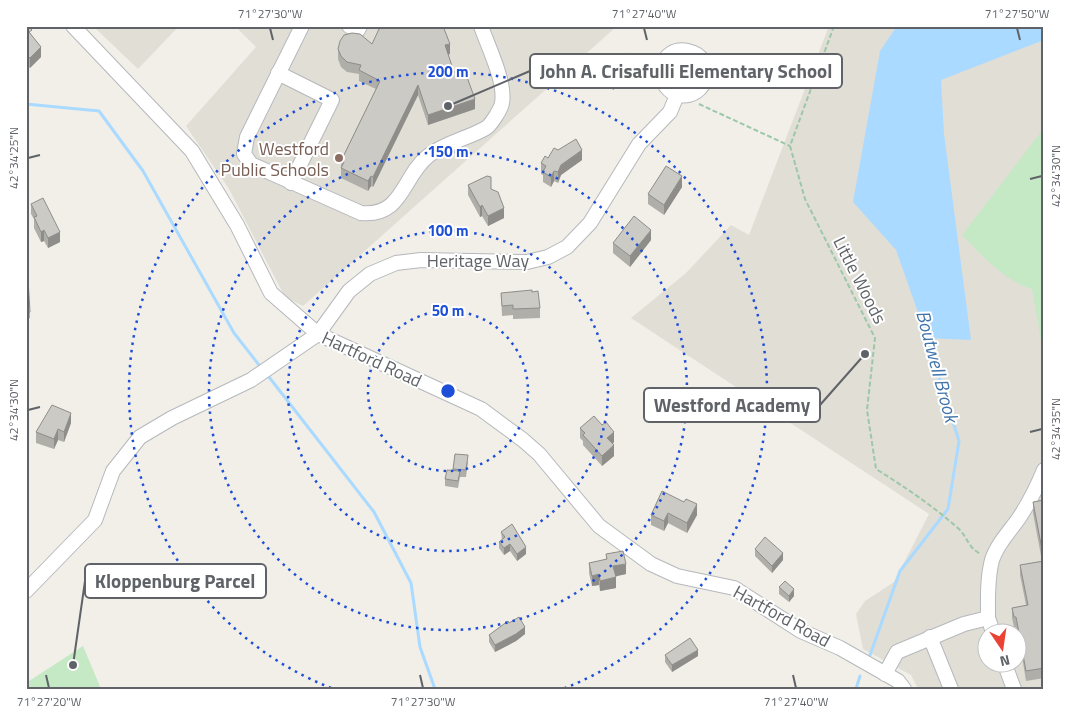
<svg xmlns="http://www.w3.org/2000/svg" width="1070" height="715" font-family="'Titillium Web',sans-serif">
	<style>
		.education { fill: #e1ded6; fill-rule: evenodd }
		.green { fill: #c5e8c5 }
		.water { fill: #aadaff }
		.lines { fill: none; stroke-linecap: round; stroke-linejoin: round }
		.stream { stroke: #aadaff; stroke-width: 3 }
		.minor-casing { stroke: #b5b8bc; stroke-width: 16 }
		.path { stroke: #9cc7a9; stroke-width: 2; stroke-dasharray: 5 2.5; stroke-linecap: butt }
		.minor { stroke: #fff; stroke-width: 14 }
		.wall { fill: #afaea9 }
		.shaded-wall { fill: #8f8d8a }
		.building { fill: #cccac5; stroke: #8f8d8a }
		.ticks { fill: none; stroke: #5f6368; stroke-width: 2 }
		.ring { fill: none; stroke: #1d4ed8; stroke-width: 2.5; stroke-dasharray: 2.5 5 }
		.education-dot { fill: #8d6e63; stroke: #fff; stroke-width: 2 }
		.labels { text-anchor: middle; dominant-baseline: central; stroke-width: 4; stroke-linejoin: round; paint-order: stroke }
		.education-label { font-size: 18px; fill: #785e54; stroke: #fff; text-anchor: end }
		.street-label { font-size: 18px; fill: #5f6368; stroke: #fff }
		.water-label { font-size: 19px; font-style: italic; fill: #4174aa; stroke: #fff }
		.centre { fill: #1d4ed8; stroke: #fff; stroke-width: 2.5 }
		.ring-label { font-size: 15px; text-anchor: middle; font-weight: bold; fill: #1d4ed8; stroke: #fff; stroke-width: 4; stroke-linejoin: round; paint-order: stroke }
		.leader { fill: none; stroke: #5f6368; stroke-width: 2 }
		.callout-dot { fill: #5f6368; stroke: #fff; stroke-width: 2 }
		.callout { fill: #fff; stroke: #5f6368; stroke-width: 2 }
		.callout-label { font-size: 19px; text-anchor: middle; font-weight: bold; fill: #5f6368 }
		.neatline { fill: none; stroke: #5f6368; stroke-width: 2 }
		.ticks-label { font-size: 12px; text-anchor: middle; fill: #5f6368 }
	</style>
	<rect width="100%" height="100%" fill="#f1efe8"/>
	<g class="education">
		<path d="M93 26H179L138 69Z"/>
		<path d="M235 26H617L303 306 285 297 229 189 186 126 256 47Z"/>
		<path d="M829 26H1044V689H918L911 675 863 649 856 614 865 601 894 582 929 514 631 318 686 273 731 225 749 235ZM988 632H1018V662H988Z"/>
	</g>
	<g class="green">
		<path d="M1044 128V358L1032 289C1003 280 983 256 962 235Z"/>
		<path d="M83 646 101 689H26V683Z"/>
	</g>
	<path class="water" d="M897 26H1044V40L941 80 944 134 971 340 927 338 896 250 853 202 880 51Z"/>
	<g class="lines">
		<g class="stream">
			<path d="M26 104 99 111 143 171 234 333 259 365"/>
			<path d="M269 377 374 512 411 583 420 647 435 689"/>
			<path d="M870 655 900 571 948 509 959 441 926 335"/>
			<path d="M856 689 860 676"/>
		</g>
		<g class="minor-casing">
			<g id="minor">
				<path d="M73 26 192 151 237 225 271 293 318 334 481 409 523 440 539 454 599 526 651 564 677 576 734 588 801 631 840 648 898 681 904 689"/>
				<path d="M302 26 247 137 244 154 251 164 361 213C403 217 402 177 428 156 446 142 467 139 486 128 491 125 501 109 502 103 506 82 488 47 481 26"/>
				<path d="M349 26 358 30 360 26"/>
				<path d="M278 73 332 100 291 183"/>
				<path d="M26 591 95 520 113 471 140 437 172 418 251 380 318 334 349 291 370 274 396 263 421 260 527 262 548 257 567 247 590 223 639 144 670 112 677 95C709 101 718 57 688 51 660 45 650 83 677 95"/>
				<path d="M988 618 993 632"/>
				<path d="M930 637 951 689"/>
				<path d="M1004 662 1014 689"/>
				<path d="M885 674 897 652 964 624 988 618C988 599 987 579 992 560 997 544 1010 531 1019 518 1029 503 1037 487 1044 470"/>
			</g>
		</g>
		<g class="path">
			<path d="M834 26 790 146 805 199 875 338 867 410 876 469C905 487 933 506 959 529 968 538 968 548 981 554"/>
			<path d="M699 104 790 146"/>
		</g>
		<use href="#minor" class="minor"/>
	</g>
	<g class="wall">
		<path d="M26 26 32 36 41 57 30 68 26 65Z"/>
		<path d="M372 44 450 54 448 55 454 72 475 109 428 125 418 95 373 187 371 186 368 191 341 178V161L376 89 359 81V74L347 72 341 67 338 59V49Z"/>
		<path d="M615 64 638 71 613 90 602 75V68Z"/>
		<path d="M558 150 582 160 561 175 558 183 554 181 551 187 543 182V175L541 174V163Z"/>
		<path d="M468 185 491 189 504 218 488 226 482 216 480 217 468 195Z"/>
		<path d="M682 187 664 215 648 204V194Z"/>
		<path d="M31 204 60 242 48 248 44 241 41 242 34 228V219L31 214Z"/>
		<path d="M651 240 630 267 613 253V243Z"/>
		<path d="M26 279 30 312V318L26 319Z"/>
		<path d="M532 292 540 308V318L513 319V315L502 316 501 293Z"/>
		<path d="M71 423 64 442 58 440 54 449 36 443V432Z"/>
		<path d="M580 428 614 442 613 444 614 456 602 466 583 445V441L580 438Z"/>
		<path d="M455 454 468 462 466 477H460L458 488 445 486V479L453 471Z"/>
		<path d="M662 491 697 515 687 533 668 523 664 531 651 525V515Z"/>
		<path d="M1044 500V678L1026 681 1018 632 1016 627H1014L1012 618V608L1026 605 1020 575V565L1042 561 1033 513V502Z"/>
		<path d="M501 532 526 554 517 561 510 551 504 555 499 548V542L502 540Z"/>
		<path d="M755 549 783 560 772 573 755 556Z"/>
		<path d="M606 554 626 574 616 576V588L600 591 599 585 592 586 589 573V563L606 560Z"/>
		<path d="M779 587 794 596 789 602 779 594Z"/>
		<path d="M509 623 525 634 516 641 495 652 489 642V635Z"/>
		<path d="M665 655 698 656 672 672 665 662Z"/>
	</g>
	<g class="shaded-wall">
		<path d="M450 44V54L445 55V45Z"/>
		<path d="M41 47V57L30 68V58Z"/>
		<path d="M638 64V71L613 90V83Z"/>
		<path d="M418 85V95L373 187V177Z"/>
		<path d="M475 99V109L428 125V115Z"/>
		<path d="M582 150V160L561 175 558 183V172L561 165Z"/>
		<path d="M554 171V181L551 187V177Z"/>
		<path d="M371 176V186L368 191V181Z"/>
		<path d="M682 176V187L664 215V205Z"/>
		<path d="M482 205V216L480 217V207Z"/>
		<path d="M504 208V218L488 226V216Z"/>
		<path d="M44 230V241L41 242V232Z"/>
		<path d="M651 230V240L630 267V256Z"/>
		<path d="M60 232V242L48 248V238Z"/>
		<path d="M71 413V423L64 442V432Z"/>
		<path d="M58 429V440L54 449V439Z"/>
		<path d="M614 432V442L607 449V438Z"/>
		<path d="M614 445V456L602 466V456Z"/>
		<path d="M697 504V515L687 533V523Z"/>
		<path d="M668 513V523L664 531V521Z"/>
		<path d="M510 544V551L504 555V548Z"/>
		<path d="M526 547V554L517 561V554Z"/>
		<path d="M783 553V560L772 573V566Z"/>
		<path d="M626 564V574L613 577V566Z"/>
		<path d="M599 574V585L592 586V576Z"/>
		<path d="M616 577V588L600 591V581Z"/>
		<path d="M794 589V596L789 602V596Z"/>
		<path d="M525 627V634L516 641 495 652V645Z"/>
		<path d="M698 650V656L672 672V665Z"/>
	</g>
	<g class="building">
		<path d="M26 26H28L32 30 29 32 41 47 30 58 26 55Z"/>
		<path d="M387 26H443L450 44 445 45 454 72 464 69 475 99 428 115 418 85 373 177 371 176 368 181 341 168 344 162 341 161 380 81 359 70 361 65 347 62 341 56 338 49 340 41 344 35 352 33 360 34 372 44 379 29Z"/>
		<path d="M630 53 638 64 613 83 602 68 613 61 615 64Z"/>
		<path d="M576 139 582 150 561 165 558 172 554 171 551 177 543 172 546 166 541 163 545 156 548 158 554 148 558 150Z"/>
		<path d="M666 166 682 176 664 205 648 194Z"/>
		<path d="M487 176 491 177V189L498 192 504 208 488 216 482 205 480 207 468 185Z"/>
		<path d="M43 198 60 232 48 238 44 230 41 232 34 217 37 216 31 204Z"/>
		<path d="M634 216 651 230 630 256 613 243Z"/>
		<path d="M26 279H28L30 312H26Z"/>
		<path d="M532 290V292L538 291 540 308 513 309V305L502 306 501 293Z"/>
		<path d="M52 405 71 413 64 432 58 429 54 439 36 432Z"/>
		<path d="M594 416 602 425 606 422 614 432 607 438 614 445 602 456 583 435 585 433 580 428Z"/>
		<path d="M455 454 468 455 466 470 453 469Z"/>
		<path d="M447 470 460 471 458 481 445 479Z"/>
		<path d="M662 491 684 502 686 499 697 504 687 523 668 513 664 521 651 515Z"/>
		<path d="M1044 500V560L1033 502Z"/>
		<path d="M512 524 526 547 517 554 510 544 504 548 499 542 505 537 501 532Z"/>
		<path d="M765 537 783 553 772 566 755 549Z"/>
		<path d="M623 551 626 564 613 566 616 577 600 581 599 574 592 576 589 563 607 559 606 554Z"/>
		<path d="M1044 561V668L1026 671 1016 617H1014L1012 608 1028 605 1020 565Z"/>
		<path d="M785 581 794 589 789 596 779 587Z"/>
		<path d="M519 617 525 627 516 634 495 645 489 635 508 621 509 623Z"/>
		<path d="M690 638 698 650 672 665 665 655Z"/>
	</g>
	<path class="ticks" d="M270 28 273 40M644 28 647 40M1017 28 1020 40M28 158 40 155M1030 179 1042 176M28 410 40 407M1030 432 1042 429M46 675 49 688M420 675 423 688M793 675 796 688"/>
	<g class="ring">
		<circle cx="448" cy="391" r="80"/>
		<circle cx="448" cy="391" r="160"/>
		<circle cx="448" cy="391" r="239"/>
		<path d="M331 688A319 319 0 1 1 565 688"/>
	</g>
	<circle class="education-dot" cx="339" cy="158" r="5"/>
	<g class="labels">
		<g class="education-label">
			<text x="329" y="148">Westford<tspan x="329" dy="21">Public Schools</tspan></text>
		</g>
		<g class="street-label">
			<text x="478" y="260">Heritage Way</text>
			<text transform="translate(860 280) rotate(63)">Little Woods</text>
			<text transform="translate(372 359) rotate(25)">Hartford Road</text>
			<text transform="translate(782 616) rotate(29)">Hartford Road</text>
		</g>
		<g class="water-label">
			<text transform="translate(938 366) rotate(75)">Boutwell Brook</text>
		</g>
	</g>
	<circle cx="448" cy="391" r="8" class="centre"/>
	<g class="ring-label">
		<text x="448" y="77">200 m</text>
		<text x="448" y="157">150 m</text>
		<text x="448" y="236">100 m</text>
		<text x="448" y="316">50 m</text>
	</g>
	<path class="leader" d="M448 106L530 71M865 354L820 405M73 665L85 581"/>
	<g class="callout-dot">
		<circle cx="448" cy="106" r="5"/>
		<circle cx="865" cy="354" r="5"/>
		<circle cx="73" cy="665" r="5"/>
	</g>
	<g class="callout">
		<rect x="530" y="54" width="312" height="34" rx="5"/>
		<rect x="644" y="388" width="176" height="34" rx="5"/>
		<rect x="85" y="564" width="181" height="34" rx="5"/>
	</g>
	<g class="callout-label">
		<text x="686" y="78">John A. Crisafulli Elementary School</text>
		<text x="732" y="412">Westford Academy</text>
		<text x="175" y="588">Kloppenburg Parcel</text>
	</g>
	<rect width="1070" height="715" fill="none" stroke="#ffffff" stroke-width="55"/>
	<g transform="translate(1002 648) rotate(167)"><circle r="24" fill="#ffffff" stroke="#bfc1c3"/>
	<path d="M0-4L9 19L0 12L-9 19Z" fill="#ea4335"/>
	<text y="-8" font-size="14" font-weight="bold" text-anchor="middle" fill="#5f6368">N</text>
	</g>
	<rect x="28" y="28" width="1014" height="660" class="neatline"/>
	<g class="ticks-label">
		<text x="270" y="18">71°27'30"W</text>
		<text x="644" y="18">71°27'40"W</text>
		<text x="1017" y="18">71°27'50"W</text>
		<text transform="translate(14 158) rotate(-90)" y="4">42°34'25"N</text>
		<text transform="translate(1056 176) rotate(-90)" y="4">42°34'30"N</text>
		<text transform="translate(14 410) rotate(-90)" y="4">42°34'30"N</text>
		<text transform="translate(1056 429) rotate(-90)" y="4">42°34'35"N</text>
		<text x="49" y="706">71°27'20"W</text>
		<text x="423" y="706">71°27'30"W</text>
		<text x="796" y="706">71°27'40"W</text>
	</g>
</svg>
